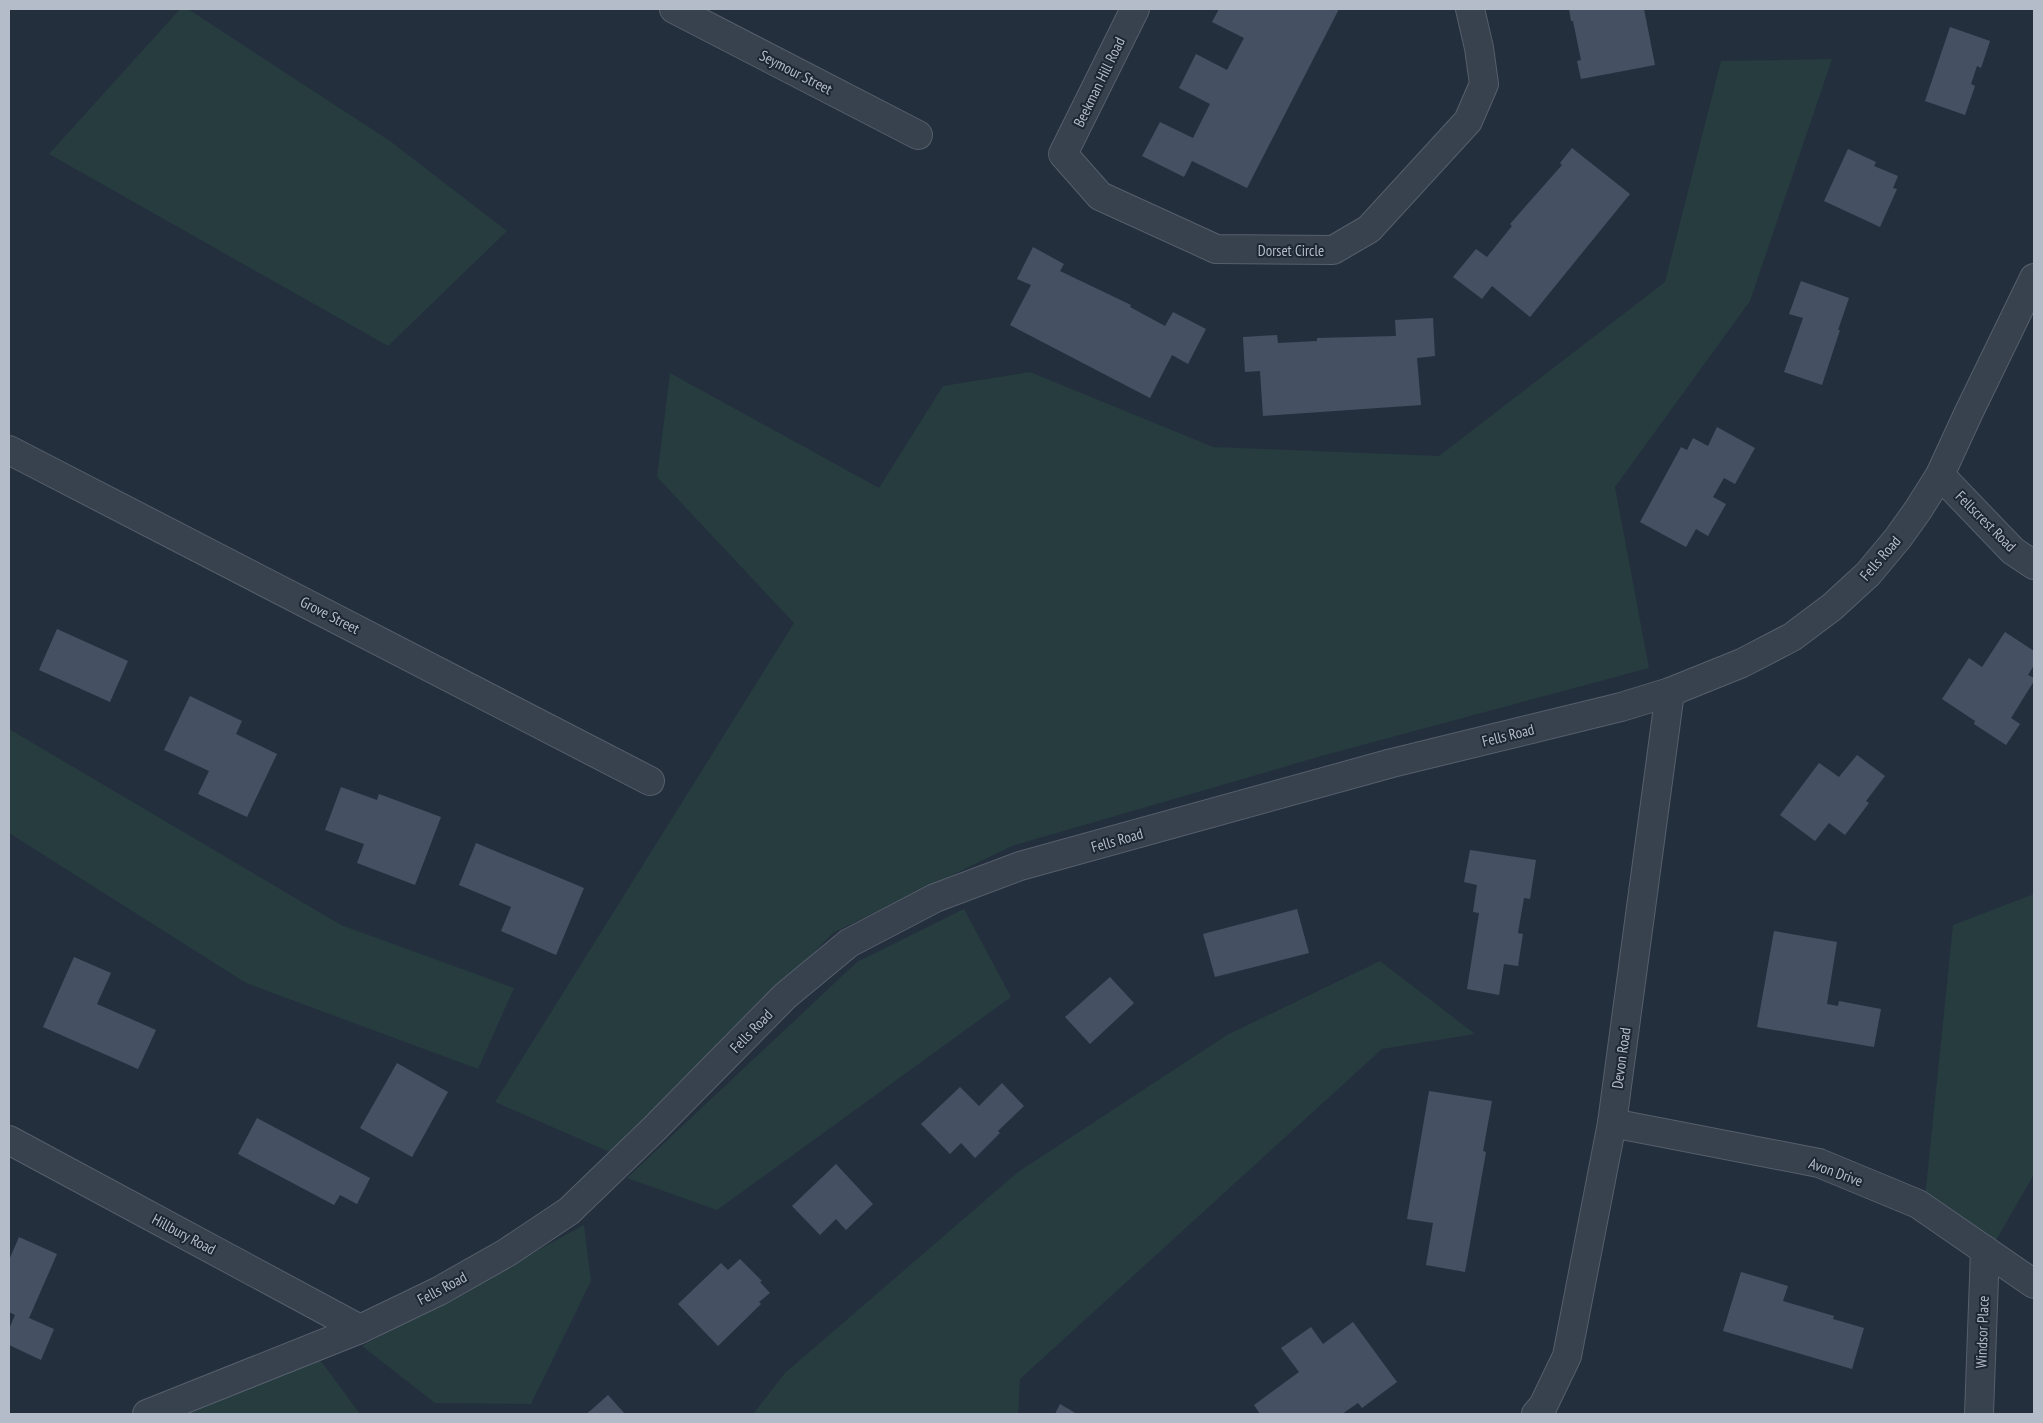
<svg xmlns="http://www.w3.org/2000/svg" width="2043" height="1423" font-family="'PT Sans Narrow',sans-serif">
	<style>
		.green { fill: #263c3f }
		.building { fill: #455162 }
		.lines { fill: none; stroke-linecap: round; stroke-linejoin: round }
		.minor-casing { stroke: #565f6c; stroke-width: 30 }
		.tertiary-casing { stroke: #565f6c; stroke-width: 30 }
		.minor { stroke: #38414e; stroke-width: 28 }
		.tertiary { stroke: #38414e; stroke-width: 28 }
		.labels { text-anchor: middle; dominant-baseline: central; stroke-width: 4; stroke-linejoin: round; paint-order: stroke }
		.street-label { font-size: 15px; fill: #b4bcc9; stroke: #1d2633 }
	</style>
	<rect width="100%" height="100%" fill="#242f3e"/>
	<g class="green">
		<path d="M180 9H188L390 141 507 231 388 346 49 154Z"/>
		<path d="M1832 59 1750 301 1615 487 1649 668 1325 755 1012 846 833 933 666 1102 612 1153 495 1102 794 623 657 477 670 373 879 488 943 386 1030 372 1213 447 1439 456 1665 282 1721 61Z"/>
		<path d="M9 729 341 925 514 988 478 1069 246 983 9 833Z"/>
		<path d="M2034 894V1174L1987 1256 1923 1217 1953 925Z"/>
		<path d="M964 909 1011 997 717 1210 627 1178 857 962Z"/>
		<path d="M1380 961 1475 1034 1382 1049 1020 1379 1018 1414H753L785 1373 1018 1172 1227 1035Z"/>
		<path d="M584 1225 591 1281 531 1404 435 1403 362 1346Z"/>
		<path d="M315 1353 360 1414H165Z"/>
	</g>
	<g class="building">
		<path d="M1219 9H1339L1247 188 1192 161 1184 177 1142 156 1160 122 1193 138 1210 104 1179 88 1196 54 1227 70 1244 38 1212 22Z"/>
		<path d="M1569 9H1644L1655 65 1581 79 1577 61 1581 60 1573 21H1571Z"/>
		<path d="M1950 27 1990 41 1981 68 1977 66 1971 84 1975 86 1965 115 1925 101Z"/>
		<path d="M1572 148 1630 194 1530 317 1492 286 1482 299 1453 277 1476 249 1487 257 1512 226 1510 224 1562 165 1560 163Z"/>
		<path d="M1848 149 1876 162 1874 166 1898 176 1893 188 1897 189 1880 227 1824 201Z"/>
		<path d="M1033 247 1064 264 1060 271 1131 305 1130 307 1165 326 1173 312 1206 329 1188 364 1172 355 1150 398 1010 325 1031 285 1017 279Z"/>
		<path d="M1801 281 1849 298 1838 330H1840L1822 385 1784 372 1803 318 1789 314Z"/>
		<path d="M1433 318 1435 356 1417 358 1421 405 1263 416 1260 371 1245 372 1243 337 1277 335 1278 343 1317 341V338L1396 336 1395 320Z"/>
		<path d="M1717 427 1755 448 1735 484 1724 478 1713 497 1726 504 1708 536 1696 529 1686 547 1640 522 1681 447 1687 450 1693 438 1708 446Z"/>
		<path d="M57 629 128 661 110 702 39 670Z"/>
		<path d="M2005 632 2034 651V665L2028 675 2034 678V681L2011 718 2020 724 2006 745 1974 724 1975 721 1942 699 1969 658 1982 667Z"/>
		<path d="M190 696 242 721 236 734 277 754 247 817 198 794 209 771 164 750Z"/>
		<path d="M1857 755 1885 776 1866 801 1869 803 1845 835 1829 823 1815 841 1780 815 1819 763 1839 777Z"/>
		<path d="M341 787 377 800 379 794 441 817 415 885 357 863 364 844 325 830Z"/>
		<path d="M476 843 584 888 556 955 501 931 511 907 459 885Z"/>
		<path d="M1470 850 1536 860 1530 899 1524 898 1518 933 1523 934 1518 966 1504 964 1499 995 1467 989 1479 913 1473 912 1477 885 1464 882Z"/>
		<path d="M1297 909 1309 953 1215 977 1203 934Z"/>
		<path d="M1774 931 1837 942 1827 1004 1838 1006 1839 1001 1881 1009 1874 1047 1757 1027Z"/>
		<path d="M74 957 111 973 97 1004 156 1030 138 1069 43 1027Z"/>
		<path d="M1110 977 1134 1003 1090 1044 1065 1017Z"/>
		<path d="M397 1063 448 1092 412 1157 360 1128Z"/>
		<path d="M1002 1083 1024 1106 998 1131 1000 1133 975 1158 961 1143 950 1154 921 1124 960 1087 979 1106Z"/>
		<path d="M1429 1091 1492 1101 1483 1151 1486 1152 1465 1272 1426 1265 1433 1223 1407 1219Z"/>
		<path d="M257 1118 370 1178 357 1204 340 1195 334 1205 238 1154Z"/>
		<path d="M836 1164 873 1204 846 1230 836 1219 820 1235 792 1206Z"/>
		<path d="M19 1237 57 1254 29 1318 54 1329 41 1360 9 1345V1329L15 1315 9 1312V1260Z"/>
		<path d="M740 1259 762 1281 760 1282 770 1293 759 1302 761 1304 718 1346 678 1304 721 1263 728 1270Z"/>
		<path d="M1741 1272 1788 1286 1783 1301 1834 1316 1833 1319 1864 1328 1852 1369 1723 1331Z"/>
		<path d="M1353 1322 1397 1382 1362 1408 1358 1403 1342 1414H1260L1254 1405 1299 1372 1281 1348 1311 1327 1323 1344Z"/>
		<path d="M608 1395 625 1414H586L590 1411Z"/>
		<path d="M1060 1404 1077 1414H1055Z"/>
	</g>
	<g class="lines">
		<g class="minor-casing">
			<g id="minor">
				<path d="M674 9 918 135"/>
				<path d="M1135 9 1063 154 1100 196 1216 249 1333 250 1369 229 1468 121 1484 84 1479 48 1470 9"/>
				<path d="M9 450 650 781"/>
				<path d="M1940 475 2013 551 2034 565"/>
				<path d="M1612 1123 1819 1163 1918 1204 2034 1284"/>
				<path d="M9 1140 360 1329"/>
				<path d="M1536 1414 1543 1406 1567 1356 1612 1123 1670 692"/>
				<path d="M1979 1414 1985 1250"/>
			</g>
		</g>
		<g class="tertiary-casing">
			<path id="tertiary" d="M147 1414 360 1329 439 1291 506 1253 569 1211 654 1129 785 996 849 943 935 898 1020 866 1392 763 1621 707 1670 692 1742 663 1792 637 1832 607 1868 574 1898 538 1918 510 1940 475 1968 414 2034 278"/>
		</g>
		<use href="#minor" class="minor"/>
		<use href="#tertiary" class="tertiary"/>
	</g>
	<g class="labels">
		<g class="street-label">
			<text transform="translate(796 72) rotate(27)">Seymour Street</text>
			<text transform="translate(1099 82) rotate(-64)">Beekman Hill Road</text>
			<text x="1291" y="250">Dorset Circle</text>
			<text transform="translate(1986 521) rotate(45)">Fellscrest Road</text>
			<text transform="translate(1880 558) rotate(-49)">Fells Road</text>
			<text transform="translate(330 615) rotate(27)">Grove Street</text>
			<text transform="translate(1508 735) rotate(-14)">Fells Road</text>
			<text transform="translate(1117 840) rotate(-16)">Fells Road</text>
			<text transform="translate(751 1031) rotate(-46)">Fells Road</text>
			<text transform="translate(1621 1058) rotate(-82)">Devon Road</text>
			<text transform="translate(1836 1172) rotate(20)">Avon Drive</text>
			<text transform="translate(184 1234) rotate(28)">Hillbury Road</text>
			<text transform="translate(442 1288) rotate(-28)">Fells Road</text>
			<text transform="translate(1982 1332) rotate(-88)">Windsor Place</text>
		</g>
	</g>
	<rect width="2043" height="1423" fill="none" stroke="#b4bcc9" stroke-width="20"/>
</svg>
